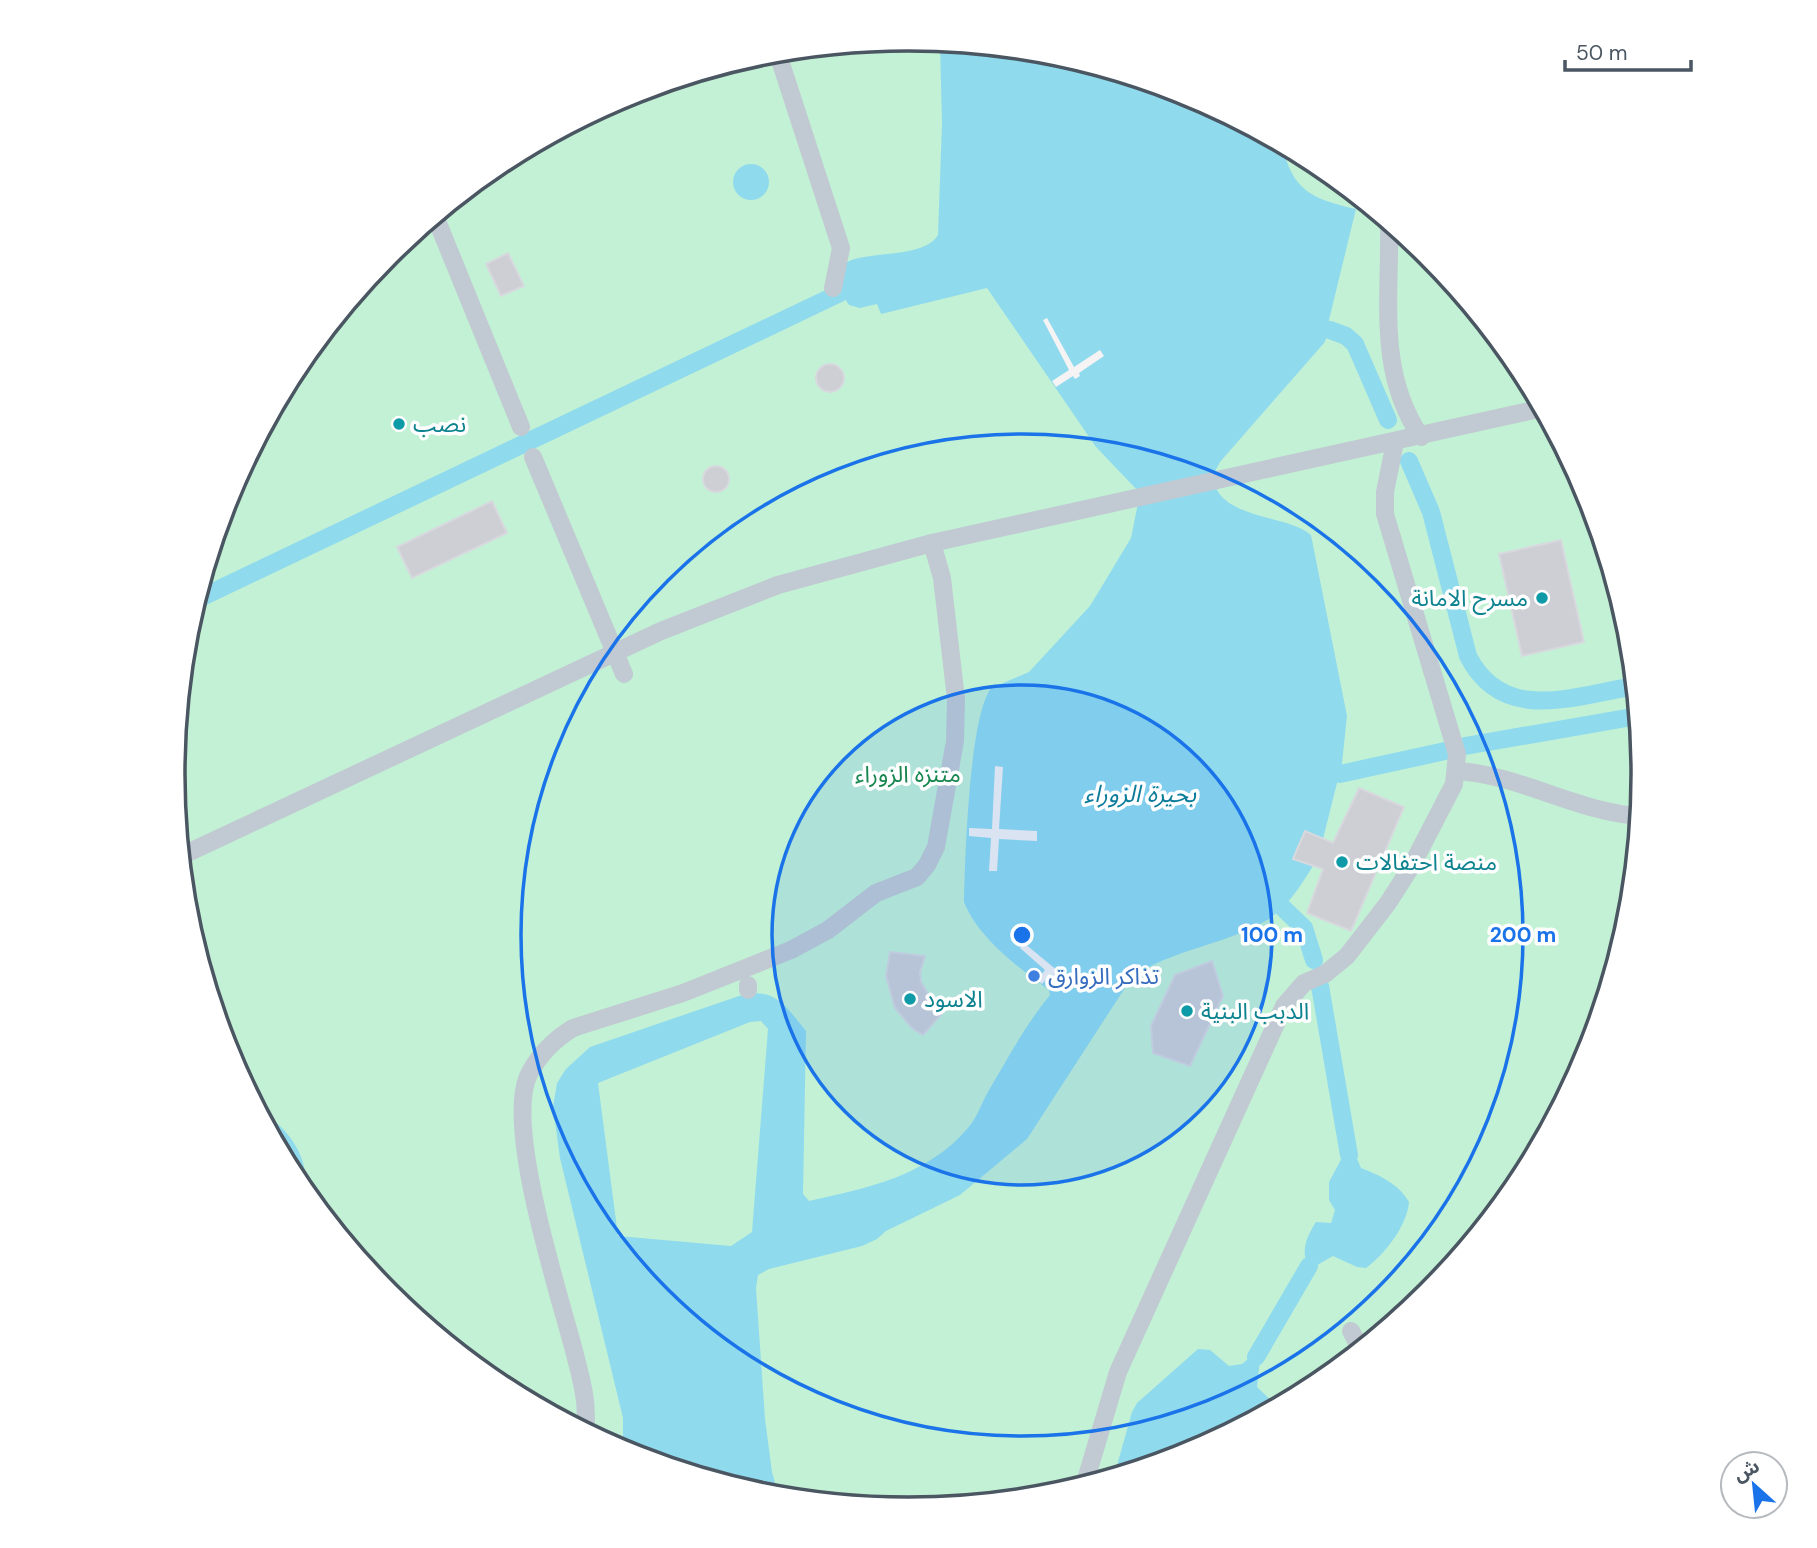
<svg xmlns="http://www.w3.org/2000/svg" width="1817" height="1548" font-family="'DM Sans','Noto Sans Arabic',sans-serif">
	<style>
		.green { fill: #c3f1d5 }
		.water { fill: #90daee; fill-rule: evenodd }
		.pier { fill: #f5f3f3 }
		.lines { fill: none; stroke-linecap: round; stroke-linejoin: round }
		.canal { stroke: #90daee; stroke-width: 18 }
		.building { fill: #cdcfd5; stroke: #d7d9de; stroke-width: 2 }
		.minor { stroke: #c1cad2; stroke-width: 18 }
		.ring { fill: none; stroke: #1a73e8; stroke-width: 3.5 }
		.culture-dot { fill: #0f9aa8; stroke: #fff; stroke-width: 2.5 }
		.shop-dot { fill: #3f7fe0; stroke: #fff; stroke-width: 2.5 }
		.labels { text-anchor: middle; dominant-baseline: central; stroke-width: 7; stroke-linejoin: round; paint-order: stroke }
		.culture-label { font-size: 23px; fill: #0d838f; stroke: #fff; text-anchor: start }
		.park-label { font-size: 23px; fill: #17864f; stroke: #fff }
		.shop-label { font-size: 23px; fill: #366cbe; stroke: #fff; text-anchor: start }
		.water-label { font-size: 24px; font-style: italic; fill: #0c7c9b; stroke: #fff }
		.rim { fill: none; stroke: #4a5661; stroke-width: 3.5 }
		.centre { fill: #1a73e8; stroke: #fff; stroke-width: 3.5 }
		.ring-label { font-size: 21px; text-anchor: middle; font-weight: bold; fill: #1a73e8; stroke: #fff; stroke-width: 7; stroke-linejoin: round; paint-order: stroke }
	</style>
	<rect width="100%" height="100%" fill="#f5f3f3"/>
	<circle class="green" cx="908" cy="774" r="733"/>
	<g class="water">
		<path d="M940 42 1052 53 1190 95 1282 144C1292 191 1312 199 1356 209L1328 324 1332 326 1324 343 1220 462 1213 475C1215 520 1288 514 1311 535L1347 716 1342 763 1323 839 1305 831 1293 859 1313 866C1301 885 1287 908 1267 920 1225 945 1173 949 1132 977L1027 1139 960 1195 886 1231 877 1239 862 1246 769 1269 758 1275 756 1288 765 1419 772 1472 779 1497 765 1495 617 1448 623 1437V1418L560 1158 553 1107 557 1083 566 1069 590 1047 739 996C776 986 785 1006 806 1031L803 1194 809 1201C868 1188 927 1176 968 1128 977 1118 982 1102 989 1090 1008 1058 1026 1024 1050 995L1049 990C1018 967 979 939 964 902 965 859 969 718 991 688L1029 672 1090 606 1131 538 1140 493 1096 447 987 288 881 314 877 304 860 308 849 305 838 288 847 262C872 250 923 259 938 235L942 124ZM761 1021 768 1029 752 1232 731 1246 618 1236 598 1083 750 1022Z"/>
		<circle cx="751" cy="182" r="18"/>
		<path d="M258 1110C285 1124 312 1158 304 1191Z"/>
		<path d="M1355 1154 1361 1168C1379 1175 1399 1184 1409 1202 1407 1226 1385 1254 1366 1268L1357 1267 1333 1256 1312 1268C1298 1255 1307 1236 1316 1222L1331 1223 1335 1210 1329 1200V1182L1343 1156Z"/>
		<path d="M1198 1349 1210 1350 1229 1366 1242 1364 1253 1355 1260 1360 1257 1387 1278 1407 1190 1454 1114 1476 1132 1412 1137 1403Z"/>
	</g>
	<g class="pier">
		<path d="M1047 318 1074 367 1100 350 1104 356 1079 373 1080 376 1075 379 1073 376 1056 387 1052 381 1069 370 1043 320Z"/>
		<path d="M995 766 1003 767 999 829 1037 831V841L999 839 997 871H989L991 838 969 836V828L992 829Z"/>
		<path d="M1024 943 1070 981 1065 986 1051 974 1042 984 1037 980 1045 970 1020 948Z"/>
	</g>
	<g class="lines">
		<g class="canal">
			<path d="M1330 330 1346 336 1355 344 1388 420"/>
			<path d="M1409 461 1431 512 1468 656C1503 725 1574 696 1635 686"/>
			<path d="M196 600 840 293"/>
			<path d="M1465 746 1638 716"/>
			<path d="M1340 774 1445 751"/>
			<path d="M1282 907 1304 928 1314 960"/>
			<path d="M1320 986 1349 1155"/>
			<path d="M1256 1357 1309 1266"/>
		</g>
	</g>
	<g class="building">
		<path d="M508 253 524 286 501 296 486 264Z"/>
		<circle cx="830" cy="378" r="14"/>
		<circle cx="716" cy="479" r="13"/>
		<path d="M492 501 507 533 412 578 397 547Z"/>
		<path d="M1561 540 1584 642 1522 656 1499 554Z"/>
		<path d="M1359 788 1404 807 1351 931 1307 913 1323 869 1293 859 1305 831 1333 843Z"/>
		<path d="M890 952 925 956 920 972 921 982 934 1004 945 1010 923 1035 912 1028 895 1008 886 976Z"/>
		<path d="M1212 961 1223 996 1190 1066 1153 1053 1151 1026 1175 975Z"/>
	</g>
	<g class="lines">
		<g class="minor">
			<path d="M777 51 841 248 833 288"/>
			<path d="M435 216 521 427"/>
			<path d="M1389 221C1391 297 1376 371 1421 437"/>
			<path d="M533 457 624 674"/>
			<path d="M1457 771C1521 775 1576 812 1640 816"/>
			<path d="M181 856 661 631 778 585 932 543 1543 408"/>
			<path d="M748 985V990"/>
			<path d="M1351 1331 1361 1350"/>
			<path d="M585 1431C589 1403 580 1374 573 1347 558 1290 504 1124 529 1074 539 1055 555 1039 573 1028L683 993 791 950 828 930 876 893 917 877 927 865 936 847 955 741 956 699 942 578 932 543"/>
			<path d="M1084 1486 1118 1372 1284 1006 1304 983 1325 974 1347 956 1388 903 1411 867 1454 784 1457 754 1385 514V492L1395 442"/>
		</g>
	</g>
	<circle cx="1022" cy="935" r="250" fill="#1a73e8" fill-opacity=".12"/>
	<g class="ring">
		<circle cx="1022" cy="935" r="250"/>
		<circle cx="1022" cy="935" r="501"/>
	</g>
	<g class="culture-dot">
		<circle cx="399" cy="424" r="7"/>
		<circle cx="1542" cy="598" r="7"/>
		<circle cx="1342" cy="862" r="7"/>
		<circle cx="910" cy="999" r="7"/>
		<circle cx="1187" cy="1011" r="7"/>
	</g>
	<circle class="shop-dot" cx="1034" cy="976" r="7"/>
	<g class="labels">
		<g class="culture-label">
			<text x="413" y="424">نصب</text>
			<text x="1528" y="598" text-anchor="end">مسرح الامانة</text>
			<text x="1356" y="862">منصة احتفالات</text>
			<text x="924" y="999">الاسود</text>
			<text x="1201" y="1011">الدبب البنية</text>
		</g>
		<g class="park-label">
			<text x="908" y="774">متنزه الزوراء</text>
		</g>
		<g class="shop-label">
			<text x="1048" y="976">تذاكر الزوارق</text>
		</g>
		<g class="water-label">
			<text x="1140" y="793">بحيرة الزوراء</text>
		</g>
	</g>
	<path d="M0 0H1817V1548H0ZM185 774a723 723 0 1 1 1446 0a723 723 0 1 1-1446 0Z" fill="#fff" fill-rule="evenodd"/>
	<path class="rim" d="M185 774a723 723 0 1 1 1446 0a723 723 0 1 1-1446 0Z"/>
	<circle cx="1022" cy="935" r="10" class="centre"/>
	<g class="ring-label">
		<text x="1272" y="942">100 m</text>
		<text x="1523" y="942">200 m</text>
	</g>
	<g transform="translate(1754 1485) rotate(333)"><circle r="33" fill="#ffffff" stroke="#b7bbc0" stroke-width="2"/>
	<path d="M0-5L12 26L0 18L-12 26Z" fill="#1a73e8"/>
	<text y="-10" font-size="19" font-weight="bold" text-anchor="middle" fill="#4a5661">ش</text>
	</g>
	<path d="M1565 60v10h126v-10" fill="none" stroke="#4a5661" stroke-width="3.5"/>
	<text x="1576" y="60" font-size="21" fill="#4a5661" stroke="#ffffff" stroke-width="5" paint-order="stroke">50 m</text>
</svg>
